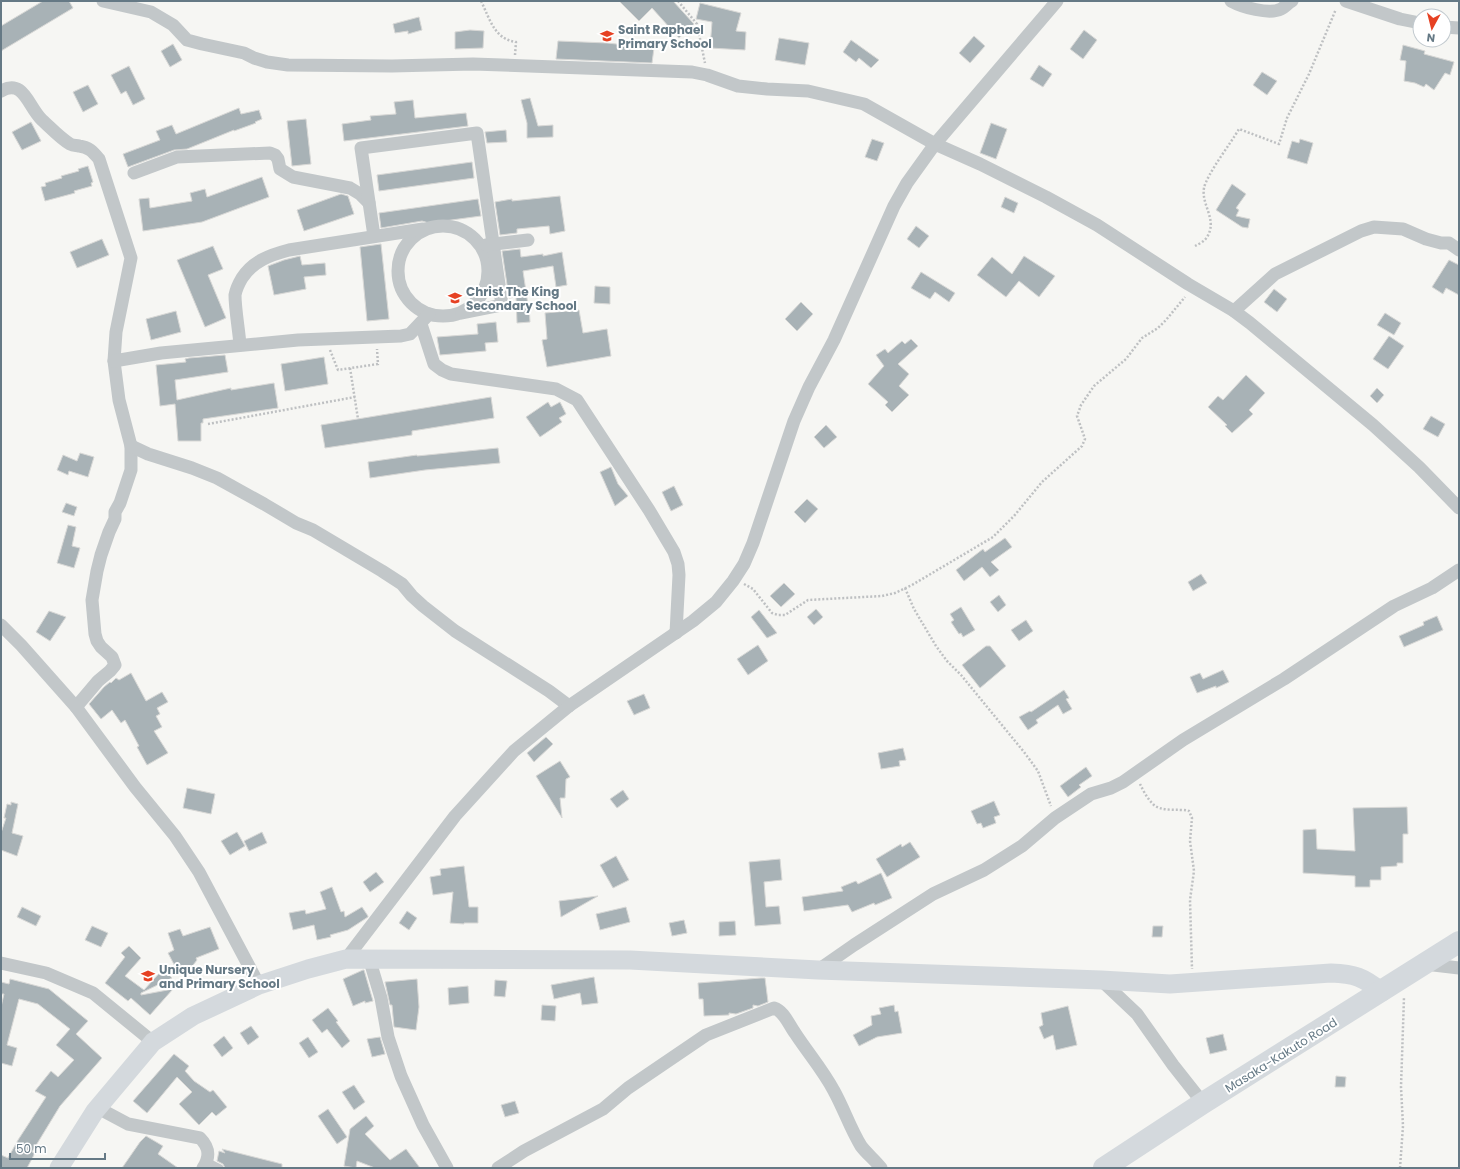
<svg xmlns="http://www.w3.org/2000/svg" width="1460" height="1169" font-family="Poppins,sans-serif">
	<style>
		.building { fill: #a8b2b6; stroke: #d8d8d6 }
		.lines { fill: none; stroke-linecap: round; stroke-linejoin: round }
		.path { stroke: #bec0c2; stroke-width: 2.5; stroke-dasharray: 2 2; stroke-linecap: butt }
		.lane { stroke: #c2c7c9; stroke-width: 7 }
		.street { stroke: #c2c7c9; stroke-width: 13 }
		.secondary { stroke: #d4d9dd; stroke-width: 19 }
		.highway { stroke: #d4d9dd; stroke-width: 22 }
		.labels { text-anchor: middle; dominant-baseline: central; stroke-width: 4; stroke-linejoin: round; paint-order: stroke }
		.poi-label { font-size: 12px; font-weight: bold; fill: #657985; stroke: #fff; text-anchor: start }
		.street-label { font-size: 12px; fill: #657985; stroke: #fff }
	</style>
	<rect width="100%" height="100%" fill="#f6f6f3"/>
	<g class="building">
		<path d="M43 1H69L73 8 1 51V26Z"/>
		<path d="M619 1H673L694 24 679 38 652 8 639 21Z"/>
		<path d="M700 3 741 13 736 31 746 32 745 50 710 48 712 22 696 19Z"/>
		<path d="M419 17 422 30 408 34V31L395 33 393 24Z"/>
		<path d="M470 30 484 31 483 48 455 49V32Z"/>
		<path d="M1084 30 1097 40 1083 59 1070 49Z"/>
		<path d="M974 36 985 46 970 63 959 53Z"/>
		<path d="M779 38 809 43 805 65 775 60Z"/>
		<path d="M851 40 879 60 871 68 859 58 856 62 843 52Z"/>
		<path d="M558 41 607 43 654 48 652 63 556 59Z"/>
		<path d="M173 44 182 60 170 67 161 51Z"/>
		<path d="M1403 45 1425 51 1424 54 1454 62 1450 75 1445 73 1434 90 1426 84 1424 87 1415 83 1404 81 1406 61 1400 60Z"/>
		<path d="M1039 65 1052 74 1043 87 1030 79Z"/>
		<path d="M129 66 145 99 133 105 126 91 121 94 111 75Z"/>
		<path d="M1262 72 1277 81 1267 95 1253 85Z"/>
		<path d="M88 85 98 104 83 112 73 92Z"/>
		<path d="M530 98 538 126 553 125V137L527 138V123L521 100Z"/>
		<path d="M413 100 415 118 466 113 468 126 344 141 342 124 371 120 370 116 396 114 394 102Z"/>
		<path d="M239 108 241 114 259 110 262 119 255 122 256 123 234 131V130L187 149 174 150 128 167 123 154 160 140 156 131 172 125 176 134Z"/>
		<path d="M306 119 311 164 292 166 287 121Z"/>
		<path d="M31 122 41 141 22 150 12 132Z"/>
		<path d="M991 123 1007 129 996 159 980 153Z"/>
		<path d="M506 130 507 142 487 143 485 132Z"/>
		<path d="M872 139 884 143 877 161 865 157Z"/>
		<path d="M1300 139 1313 143 1307 164 1287 158 1292 141 1299 143Z"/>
		<path d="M472 162 474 178 379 191 377 175Z"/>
		<path d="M88 166 93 182 91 183 92 186 74 191 75 193 45 201 41 187 46 186 45 183 62 178 61 176 79 171 78 169Z"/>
		<path d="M262 177 269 197 202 222 143 231 139 199 149 198 150 208 192 201 190 193 205 189 207 197Z"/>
		<path d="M1232 184 1246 194 1236 208 1239 210 1236 216 1250 219 1248 228 1242 227 1216 210Z"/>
		<path d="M341 194 348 196 354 214 304 231 297 210Z"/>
		<path d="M560 196 565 231 550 234 549 226 517 229V233L500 235 495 202 512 199V201Z"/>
		<path d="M1005 197 1018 203 1014 213 1001 207Z"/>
		<path d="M478 199 481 216 429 223 422 221 381 228 379 213Z"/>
		<path d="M916 226 929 236 919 248 907 239Z"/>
		<path d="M102 239 109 255 77 268 70 252Z"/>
		<path d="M381 244 389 319 367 321 360 247Z"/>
		<path d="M213 246 223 269 208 275 226 318 205 327 177 260Z"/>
		<path d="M520 249 521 257 543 254V256L562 252 567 285 556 287 553 266 523 271 528 305H529L530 322 517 323 516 297 509 298 502 251Z"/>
		<path d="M300 256 302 265 325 263 326 275 304 277 306 289 274 295 268 266 284 260Z"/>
		<path d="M1024 256 1055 276 1039 297 1019 281 1006 297 977 275 992 257 1012 274Z"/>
		<path d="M1449 260 1459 265V295L1446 288 1443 294 1432 287Z"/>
		<path d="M921 272 955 293 949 302 935 292 930 299 911 288Z"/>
		<path d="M595 286 610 287V304L594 303Z"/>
		<path d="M1274 289 1287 299 1277 312 1264 302Z"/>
		<path d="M801 302 813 314 797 331 785 319Z"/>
		<path d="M579 310 583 333 607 329 611 356 547 367 542 340 547 339 545 313Z"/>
		<path d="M176 311 181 332 151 340 146 319Z"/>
		<path d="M1385 313 1401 323 1394 335 1377 325Z"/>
		<path d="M496 322 498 342 485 343 486 351 440 355 437 337 478 334 477 324Z"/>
		<path d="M1389 336 1404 346 1388 369 1373 359Z"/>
		<path d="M911 339 918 346 898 364 909 374 899 386 909 395 892 412 885 405 888 402 868 384 884 366 876 355 885 349 888 353 902 341 905 344Z"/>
		<path d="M225 355 228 372 175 380 177 400 231 388V390L274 383 278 408 203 419V423H201V441H178L175 404 160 406 156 365 186 362 185 359 189 358Z"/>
		<path d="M324 357 328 384 285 391 281 364Z"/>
		<path d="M1246 375 1265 393 1249 410 1253 414 1232 433 1225 426 1227 425 1208 407 1218 396 1223 400Z"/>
		<path d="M1377 388 1384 395 1377 403 1370 396Z"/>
		<path d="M491 397 494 418 412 431V435L325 448 321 425Z"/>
		<path d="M548 402 551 407 560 402 566 414 559 418 562 422 540 437 526 417Z"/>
		<path d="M1431 416 1445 424 1438 437 1423 429Z"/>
		<path d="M826 425 837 437 824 448 814 437Z"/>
		<path d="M498 448 500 463 425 470 370 478 368 462 417 455V456Z"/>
		<path d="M80 453 94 457 88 477 69 471 68 475 57 470 63 455 77 461Z"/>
		<path d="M611 467 618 484 628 496 615 506 600 472Z"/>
		<path d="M674 486 683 505 671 511 662 492Z"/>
		<path d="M807 499 818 509 805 523 794 512Z"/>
		<path d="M66 503 77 507 74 516 62 512Z"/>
		<path d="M68 525 76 527 72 546 80 548 74 568 57 563Z"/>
		<path d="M1005 538 1012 547 991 562 999 570 990 577 982 567 964 581 956 570 983 549 985 552Z"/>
		<path d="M1201 574 1207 583 1193 591 1188 582Z"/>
		<path d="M784 583 795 594 781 607 770 596Z"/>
		<path d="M999 595 1006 605 998 612 990 602Z"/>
		<path d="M961 607 975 630 963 637 961 633 959 634 951 622 954 620 950 614Z"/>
		<path d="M816 609 823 617 814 625 807 617Z"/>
		<path d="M759 610 777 633 767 638 751 617Z"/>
		<path d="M49 611 66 617 50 641 36 632Z"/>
		<path d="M1437 616 1443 630 1404 647 1399 636 1424 625 1423 622Z"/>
		<path d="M1026 620 1033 631 1019 641 1011 630Z"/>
		<path d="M758 645 768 661 748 675 737 659Z"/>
		<path d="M986 646H990L1006 666 980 688 962 665Z"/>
		<path d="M1223 670 1229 682 1216 688V686L1197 693 1190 677 1200 673 1203 679Z"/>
		<path d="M131 673 146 701 162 692 168 702 157 708 160 714 156 716 162 727 154 731 168 753 147 765 137 747 139 746 125 720 121 723 112 710 101 719 89 704 104 687 110 682 111 683 116 678 119 680Z"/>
		<path d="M1064 690 1069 698 1066 699 1072 709 1063 714 1058 705 1036 720 1038 723 1028 730 1019 717 1030 711 1031 712Z"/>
		<path d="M644 694 650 708 634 715 627 701Z"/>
		<path d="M546 737 553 744 534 762 527 753Z"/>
		<path d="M903 748 906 760 899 761 900 766 881 769 878 753Z"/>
		<path d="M560 761 570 777 566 779 565 798H560L562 818 536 776Z"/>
		<path d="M1086 767 1092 776 1079 785 1081 787 1068 797 1060 786Z"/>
		<path d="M187 788 215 794 211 814 183 808Z"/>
		<path d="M623 790 629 799 617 808 610 799Z"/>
		<path d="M994 801 1000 815 994 817 996 823 983 828 981 823 977 824 971 811Z"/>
		<path d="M11 802 18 804 12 833 23 836 17 856 1 850V833L6 818H4L7 804 11 805Z"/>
		<path d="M1407 807 1408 834H1403V863H1397V866L1381 867V880H1370V887H1355V876L1303 873V830L1316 829 1317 849 1355 851 1353 808Z"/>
		<path d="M237 832 245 846 230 855 221 841Z"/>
		<path d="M262 832 267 843 249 851 244 841Z"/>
		<path d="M910 842 920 857 887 877 876 859 901 844 902 847Z"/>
		<path d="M616 856 629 880 613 888 600 865Z"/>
		<path d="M780 859 782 880 764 882 766 907 779 906 781 924 755 926 749 862Z"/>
		<path d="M464 866 469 907H478V923H464V924L450 923 453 892 433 895 430 877 441 875 440 869Z"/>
		<path d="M376 872 384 882 370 892 363 882Z"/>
		<path d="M881 873 892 898 875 905 874 903 852 912 848 905 804 911 802 897 843 891 841 887 856 881 858 884Z"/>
		<path d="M332 887 341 912 344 911 345 917 362 907 368 916V917L348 930 330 935 331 937 317 940 314 925 293 930 289 913 305 910 306 914 326 909 320 892Z"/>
		<path d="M598 896 561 917 559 901Z"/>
		<path d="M22 907 41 916 36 926 17 917Z"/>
		<path d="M626 907 630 922 600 930 596 914Z"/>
		<path d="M407 911 417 918 409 930 399 923Z"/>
		<path d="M684 920 687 933 672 936 669 923Z"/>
		<path d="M735 921 736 935 719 936V922Z"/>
		<path d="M92 926 108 933 101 947 85 940Z"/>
		<path d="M1153 926H1163L1162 937H1152Z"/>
		<path d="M210 927 219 949 196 958 197 960 190 969 179 974 168 953 174 950 168 933 180 929 183 936Z"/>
		<path d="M129 946 141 958 125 976 144 990 163 969 172 978 141 993V995L173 989 150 1015 131 998 128 1001 105 983 125 957 121 953Z"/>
		<path d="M363 970H364L373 1001 365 1003V1001L353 1006 343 979Z"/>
		<path d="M594 977 598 1003 582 1005 580 993 554 999 551 985Z"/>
		<path d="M761 978H765L768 1002 758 1006 753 1005V1008L736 1014 729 1013V1015L704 1016 703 999H699L698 983Z"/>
		<path d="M10 979 49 989 88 1021 76 1034 102 1058 60 1106 32 1152 35 1153 27 1168H1V1155L8 1158 18 1140 46 1097 35 1091 51 1071 58 1077 74 1060 56 1045 70 1029 38 1004 19 999 7 1045 17 1048 12 1066 1 1063V1007L4 994H1V982L9 984Z"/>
		<path d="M417 979 419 1007 416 1030 394 1027 392 1005H390L385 982Z"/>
		<path d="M495 980 507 981 505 997 494 996Z"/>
		<path d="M468 986 469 1003 449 1005 448 988Z"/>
		<path d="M542 1005 556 1006 555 1021 541 1020Z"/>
		<path d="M894 1005 895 1012 898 1011 902 1033 877 1037 859 1046 853 1035 872 1025 871 1016 881 1014 879 1008Z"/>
		<path d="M1068 1006 1077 1045 1056 1050 1053 1035 1044 1039 1039 1027 1043 1025 1041 1013Z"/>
		<path d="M328 1008 338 1021 336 1022 350 1041 342 1048 327 1029 322 1033 312 1020Z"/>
		<path d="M251 1026 259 1037 248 1045 240 1033Z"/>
		<path d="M1223 1034 1227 1050 1210 1054 1206 1038Z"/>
		<path d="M224 1036 233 1048 222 1057 213 1045Z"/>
		<path d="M308 1037 318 1052 309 1058 299 1043Z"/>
		<path d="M380 1037 385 1054 372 1057 367 1039Z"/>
		<path d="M174 1054 189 1066 185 1071 194 1081 210 1092 213 1090 227 1107 216 1116 212 1112 199 1125 179 1104 192 1092 177 1077 147 1113 133 1101Z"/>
		<path d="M1336 1076 1346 1077 1345 1087H1335Z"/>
		<path d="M354 1085 365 1102 354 1110 342 1092Z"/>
		<path d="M515 1101 519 1113 505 1117 501 1105Z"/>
		<path d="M328 1109 347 1137 337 1144 318 1116Z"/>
		<path d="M366 1116 374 1126 365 1134 390 1160 406 1149 420 1168H375L357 1161 356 1168 344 1166 350 1129Z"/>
		<path d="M146 1136 163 1146 158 1154 178 1168H122L140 1142Z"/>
		<path d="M222 1149 282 1164V1168H225L223 1164 217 1161 219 1151 225 1153Z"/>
	</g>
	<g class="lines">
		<g class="path">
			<path d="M481 1C490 19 494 39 516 42L515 55"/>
			<path d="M678 1 697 24 705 63"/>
			<path d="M1195 246C1199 244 1205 241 1207 237 1218 220 1201 205 1204 188 1207 174 1231 143 1239 129L1279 144 1287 118 1309 74 1336 9"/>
			<path d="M330 350 338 370 378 364 377 349"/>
			<path d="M350 368 358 419"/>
			<path d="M208 424 355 397"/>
			<path d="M744 584 753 589 772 613 778 615H785L808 600 882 596 895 593 912 585 993 537 1014 516 1042 482 1082 446 1085 439 1077 416 1081 405 1094 386 1126 359 1142 338 1158 328 1166 320 1185 297"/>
			<path d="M905 588 914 609 936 646 947 661 961 675 1024 752 1038 771 1051 806"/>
			<path d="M1140 784C1143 790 1147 798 1152 803 1160 813 1179 808 1189 811L1192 818 1190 841 1194 871 1190 900 1192 969"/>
			<path d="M1400 1168 1403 1126 1401 1087 1404 997"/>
		</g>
		<path class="lane" d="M206 1161 220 1168"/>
		<g class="street">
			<path d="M103 1 151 12 173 25 187 40 202 44 244 53 254 58 267 62 288 65 392 66 473 64 692 72 707 75 738 86 767 89 808 91 864 104 935 144 980 164 1046 197 1097 225 1188 284 1234 311 1250 323 1373 425 1419 467 1459 508"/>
			<path d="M1231 1C1242 7 1269 15 1281 9 1285 7 1288 3 1292 1"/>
			<path d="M1346 1 1400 19 1420 23"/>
			<path d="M1444 27 1459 28"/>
			<path d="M1 91C24 78 28 107 42 120 51 128 60 138 70 144 74 146 76 145 79 146 89 147 93 152 99 159L131 258 116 332 114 361 119 400 131 446V470L120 503 115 512V519L109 532 101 555 97 571 92 600 95 634 97 641 101 647 112 657 115 665 110 671 98 681 76 707"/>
			<path d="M134 173 177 157 270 153 275 155 278 159 280 169 293 177 350 188 360 194 369 203"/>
			<circle cx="443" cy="271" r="45"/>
			<path d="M374 236 361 148 477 133 502 305 462 313"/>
			<path d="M486 245 528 240"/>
			<path d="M1234 311 1275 274 1361 231 1374 227 1403 229 1426 239 1441 243H1449L1459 250"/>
			<path d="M421 324 434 364 442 370 451 374 556 389 577 400 649 510 674 552 678 564 679 575 676 633"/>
			<path d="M240 345C239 331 235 309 235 295 236 290 239 283 242 278 253 261 270 255 289 250L423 229"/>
			<path d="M114 361 161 353 298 340 401 336 410 334 429 314"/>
			<path d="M131 446 148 454 192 468 217 478 264 504 296 523 313 530 382 571 402 584 412 596 423 606 455 631 549 691 569 706"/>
			<path d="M1 625 21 645 76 707 135 787 175 836 199 872 259 985"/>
			<path d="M369 958 381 998 388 1037 401 1076 423 1125 447 1168"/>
			<path d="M346 959 455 816 514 751 569 706 693 621 716 602 733 581 744 564 753 543 794 421 809 387 834 340 894 206 907 183 935 144 1057 1"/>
			<path d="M1 963 46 973 93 993 153 1042"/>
			<path d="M1425 964 1459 968"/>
			<path d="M818 970 854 945 933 894 984 870 1022 846 1055 818 1091 794 1111 788 1123 782 1183 740 1284 679 1394 606 1432 588 1459 570"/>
			<path d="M1101 980 1137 1014 1173 1065 1203 1103"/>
			<path d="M98 1108 128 1124 200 1138C210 1148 210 1157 203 1168"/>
			<path d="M498 1168 524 1151 603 1109 628 1088 706 1035 774 1008C784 1011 789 1025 795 1033 808 1053 823 1070 834 1091 844 1109 850 1128 861 1146 867 1154 875 1160 881 1168"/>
		</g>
		<path class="secondary" d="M59 1168 95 1111 153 1042 193 1016 259 985 308 969 346 959 630 960 818 970 1101 980 1170 984 1331 973C1355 974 1363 977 1382 992"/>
		<path class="highway" d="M1104 1168 1203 1103 1459 942"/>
	</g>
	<defs>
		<g id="school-bare" transform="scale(1.08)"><path d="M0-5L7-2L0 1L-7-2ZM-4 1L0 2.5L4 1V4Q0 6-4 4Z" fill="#e64123" stroke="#fff" stroke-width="2.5" paint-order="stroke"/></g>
	</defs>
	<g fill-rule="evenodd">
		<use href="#school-bare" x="607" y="36"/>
		<use href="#school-bare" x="455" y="298"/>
		<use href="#school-bare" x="148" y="976"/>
	</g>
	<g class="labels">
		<g class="poi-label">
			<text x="618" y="29">Saint Raphael<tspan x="618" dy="14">Primary School</tspan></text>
			<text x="466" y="291">Christ The King<tspan x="466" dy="14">Secondary School</tspan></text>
			<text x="159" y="969">Unique Nursery<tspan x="159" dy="14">and Primary School</tspan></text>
		</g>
		<g class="street-label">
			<text transform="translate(1281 1055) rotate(-32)">Masaka-Kakuto Road</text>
		</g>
	</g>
	<rect width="1460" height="1169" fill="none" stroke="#657985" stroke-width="4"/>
	<g transform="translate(1432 28) rotate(187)"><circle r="19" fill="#ffffff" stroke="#c1c9ce"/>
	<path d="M0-3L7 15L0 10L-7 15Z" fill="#e64123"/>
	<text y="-6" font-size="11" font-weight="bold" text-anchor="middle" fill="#657985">N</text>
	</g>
	<path d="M10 1153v6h95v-6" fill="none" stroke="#657985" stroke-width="2"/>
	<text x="16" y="1153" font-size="12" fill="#657985" stroke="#ffffff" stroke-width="3" paint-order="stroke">50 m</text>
</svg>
